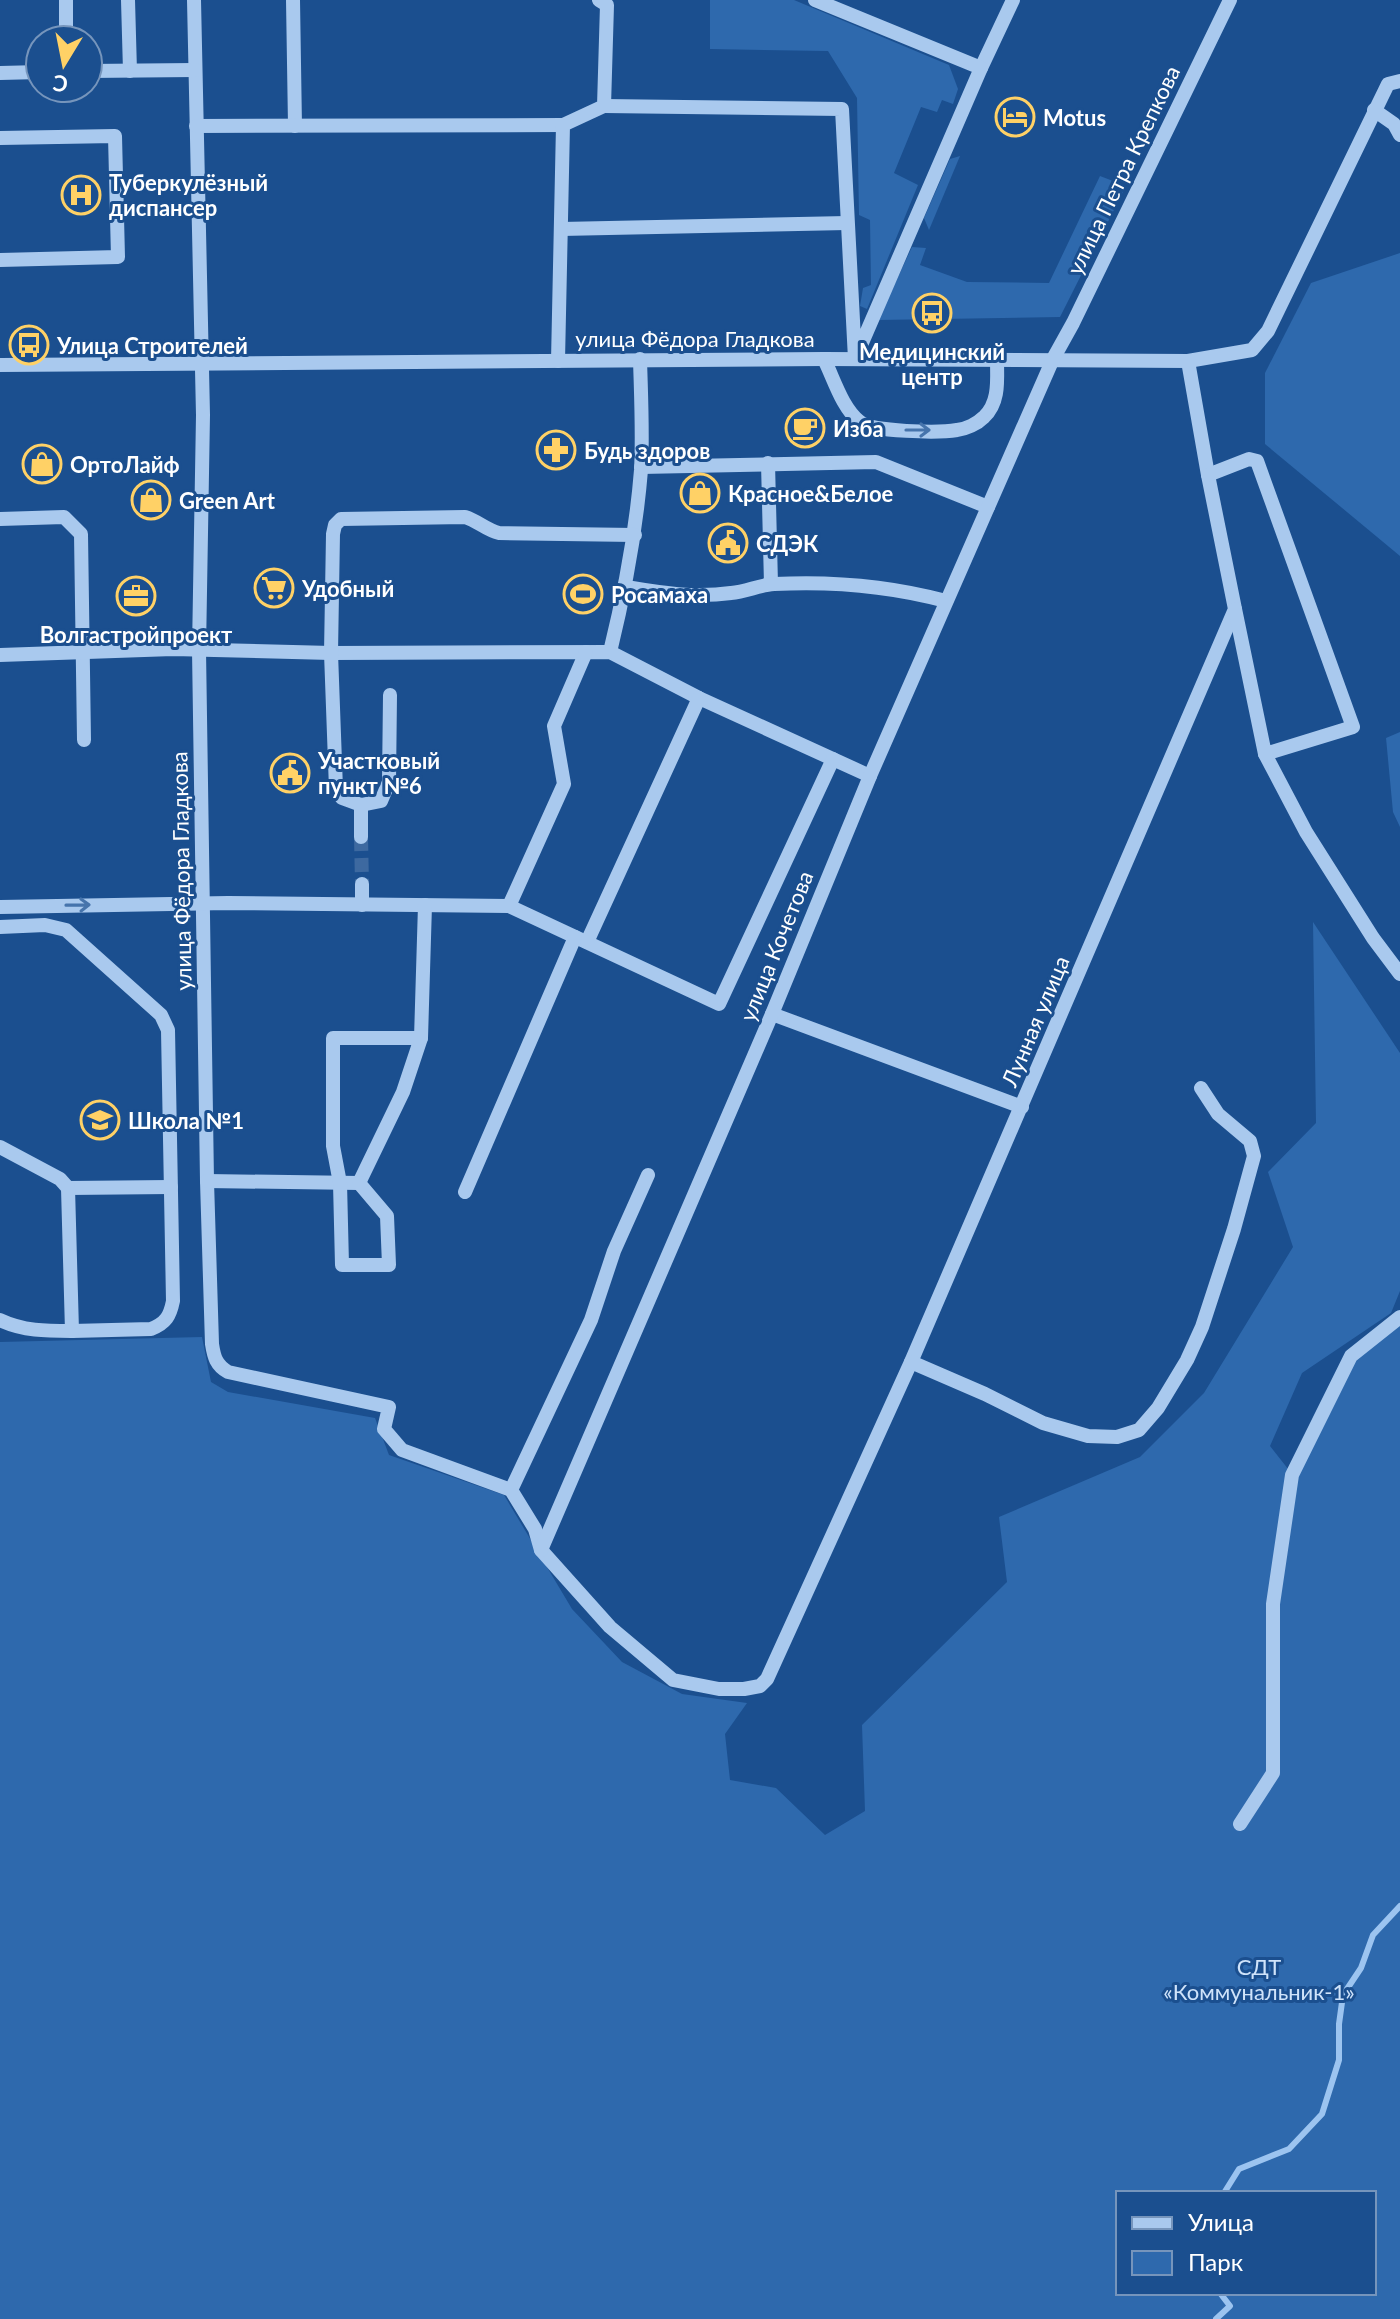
<svg xmlns="http://www.w3.org/2000/svg" width="1400" height="2319" font-family="Lato,sans-serif">
	<style>
		.green { fill: #2e69ad; fill-rule: evenodd }
		.lines { fill: none; stroke-linecap: round; stroke-linejoin: round }
		.stream { stroke: #9cc4f0; stroke-width: 6 }
		.minor-tunnel { stroke: #3d69a0; stroke-width: 14; stroke-dasharray: 14 7; stroke-linecap: butt }
		.minor { stroke: #a9c9ee; stroke-width: 14 }
		.oneway { stroke: #4674ac }
		.labels { text-anchor: middle; dominant-baseline: central; stroke-width: 6; stroke-linejoin: round; paint-order: stroke }
		.poi-label { font-size: 22px; font-weight: bold; fill: #fff; stroke: #1b4f8f; text-anchor: start }
		.street-label { font-size: 22px; fill: #fff; stroke: #1b4f8f }
		.park-label { font-size: 22px; fill: #cfe3fa; stroke: #1b4f8f }
	</style>
	<rect width="100%" height="100%" fill="#1b4f8f"/>
	<g class="green">
		<path d="M710 0H794L949 65 958 89 953 104 942 100 937 112 921 107 894 173 918 185 867 309 860 306 863 288 871 285 870 220 859 215 857 98 828 51 710 49Z"/>
		<path d="M960 156 929 230 924 218 950 159Z"/>
		<path d="M1100 176 1126 186 1060 317 878 320 912 247 926 248 920 265 967 282 1049 283Z"/>
		<path d="M1400 253V556L1265 444V373L1311 283Z"/>
		<path d="M1400 732V827L1393 812 1386 738Z"/>
		<path d="M1313 922 1400 1053V1291L1391 1313 1302 1373 1270 1446 1292 1474 1351 1356 1400 1317V2319H0V1342L202 1337 211 1382 228 1392 375 1418 389 1455 504 1495 572 1609 622 1662 682 1694 747 1703 725 1734 730 1780 776 1788 825 1835 865 1811 862 1725 1007 1582 999 1517 1140 1457 1204 1393 1293 1247 1268 1172 1316 1123ZM1118 2193H1374V2293H1118Z"/>
	</g>
	<g class="lines">
		<g class="stream">
			<path d="M1224 2193 1239 2169 1289 2149 1322 2114 1339 2060V2024L1343 1995 1361 1968 1373 1935 1400 1906"/>
			<path d="M1216 2319 1230 2306 1220 2293"/>
		</g>
		<path class="minor-tunnel" d="M361 837 362 884"/>
		<g class="minor">
			<path d="M66 0V40"/>
			<path d="M128 0 130 71"/>
			<path d="M194 0 203 415 199 650 207 1181 212 1344C214 1357 216 1365 228 1372L389 1407 384 1429 402 1450 511 1490 535 1529 541 1550 610 1627 673 1680 719 1689H744L760 1686 767 1679 911 1362 1235 609 1208 475 1188 361"/>
			<path d="M293 0 295 126"/>
			<path d="M981 68 1013 0"/>
			<path d="M88 71 195 70"/>
			<path d="M0 73 40 72"/>
			<path d="M604 106 842 109 855 359 981 68 815 0"/>
			<path d="M1374 110 1394 124 1400 135"/>
			<path d="M196 126 563 125"/>
			<path d="M0 138 115 136 118 257 0 260"/>
			<path d="M561 229 847 223"/>
			<path d="M824 359C834 379 842 408 860 422 872 432 939 433 957 430 966 429 977 424 984 417 1000 402 997 379 997 360"/>
			<path d="M558 361 563 125 604 106 607 5 599 0"/>
			<path d="M0 365 824 359 1188 361 1252 350 1268 331 1388 84 1400 81"/>
			<path d="M768 463 771 584"/>
			<path d="M641 467 876 462 988 507"/>
			<path d="M1208 475 1249 459 1257 461 1353 727 1265 754"/>
			<path d="M0 519 64 517 81 534 84 740"/>
			<path d="M626 587C661 593 695 598 731 593 746 592 759 585 774 584 832 581 890 586 946 601"/>
			<path d="M1235 609 1265 754 1306 832 1373 938 1400 974"/>
			<path d="M610 652C625 591 636 532 641 470 643 434 641 396 640 359"/>
			<path d="M0 655 173 649 331 653 610 652 699 698 870 776"/>
			<path d="M390 695 389 782 381 801 361 805 342 798 336 789 331 653 333 534 335 525 341 519 465 517C478 521 486 530 499 533L635 535"/>
			<path d="M361 805V837"/>
			<path d="M362 884V905"/>
			<path d="M509 906 564 784 554 726 586 652"/>
			<path d="M0 907 228 903 509 906 719 1004 833 759"/>
			<path d="M0 927 45 925 66 930 161 1015 168 1030 173 1301C170 1316 166 1323 151 1329L72 1331"/>
			<path d="M587 942 699 698"/>
			<path d="M772 1014 1022 1107"/>
			<path d="M0 1147 60 1179 68 1188 171 1187"/>
			<path d="M207 1181 359 1183 403 1092 421 1038"/>
			<path d="M359 1183 387 1216 389 1265H342L340 1183 333 1146V1038H421L425 905"/>
			<path d="M465 1192 575 937"/>
			<path d="M0 1320C23 1331 46 1331 72 1331L68 1188"/>
			<path d="M911 1362 985 1394 1043 1423 1088 1436 1117 1437 1139 1430 1158 1408 1187 1360 1202 1327 1234 1229 1254 1156 1250 1141 1218 1114 1201 1088"/>
			<path d="M511 1490 591 1320 614 1251 648 1175"/>
			<path d="M541 1550 772 1014 870 776 1053 359 1073 323 1230 0"/>
			<path d="M1240 1824 1273 1773V1604L1292 1475 1351 1356 1400 1317"/>
		</g>
	</g>
	<defs><path id="oneway-shaft" d="M-6 0H5M1.5-3L5.5 0L1.5 3" fill="none" stroke-width="1.6" stroke-linecap="round" stroke-linejoin="round" transform="scale(2)"/></defs>
	<g class="oneway">
		<use href="#oneway-shaft" transform="translate(918 430)"/>
		<use href="#oneway-shaft" transform="translate(78 905) rotate(-1)"/>
	</g>
	<defs>
		<g id="hotel-ring" transform="scale(2)"><circle r="9.5" fill="#1b4f8f" stroke="#ffd166" stroke-width="1.5"/><path d="M-6-4.5h1.5V1H6V5H4.5V3h-9V5H-6ZM-4 0a1.8 1.8 0 1 1 3.6 0ZM.5 0V-2.5h3Q6-2.5 6 0Z" fill="#ffd166"/></g>
		<g id="hospital-ring" transform="scale(2)"><circle r="9.5" fill="#1b4f8f" stroke="#ffd166" stroke-width="1.5"/><path d="M-5-5h3v3.5h4V-5h3V5h-3V1.5h-4V5h-3Z" fill="#ffd166"/></g>
		<g id="bus-ring" transform="scale(2)"><circle r="9.5" fill="#1b4f8f" stroke="#ffd166" stroke-width="1.5"/><path d="M-5-6H5V4H4V6H2V4H-2V6H-4V4H-5ZM-3.5-4V0h7V-4ZM-3.5 1.2v1.5H-2V1.2ZM2 1.2v1.5H3.5V1.2Z" fill="#ffd166"/></g>
		<g id="cafe-ring" transform="scale(2)"><circle r="9.5" fill="#1b4f8f" stroke="#ffd166" stroke-width="1.5"/><path d="M-5.5-4.5H6V0H3Q3 3.5 0 3.5H-2.5Q-5.5 3.5-5.5 0ZM3-3.2v2h1.7v-2ZM-6 4.5H4V6H-6Z" fill="#ffd166"/></g>
		<g id="pharmacy-ring" transform="scale(2)"><circle r="9.5" fill="#1b4f8f" stroke="#ffd166" stroke-width="1.5"/><path d="M-2-6h4v4h4v4h-4v4h-4v-4h-4v-4h4Z" fill="#ffd166"/></g>
		<g id="shop-ring" transform="scale(2)"><circle r="9.5" fill="#1b4f8f" stroke="#ffd166" stroke-width="1.5"/><path d="M-5-2.5h2.3a2.7 3.5 0 0 1 5.4 0H5L5.5 6h-11ZM-1.5-2.5h3a1.5 2.3 0 0 0-3 0Z" fill="#ffd166"/></g>
		<g id="civic-ring" transform="scale(2)"><circle r="9.5" fill="#1b4f8f" stroke="#ffd166" stroke-width="1.5"/><path d="M-.6-6.5H3V-4.5H.6V-3L4-1V1h2V6H-6V1h2V-1L-.6-3ZM-1.2 2.5V6h2.4V2.5Z" fill="#ffd166"/></g>
		<g id="supermarket-ring" transform="scale(2)"><circle r="9.5" fill="#1b4f8f" stroke="#ffd166" stroke-width="1.5"/><path d="M-6-5.5h2.5l.6 2H6L4.5 2H-2.5L-4.4-4H-6ZM-1.5 3.2a1.3 1.3 0 1 0 .1 0ZM3 3.2a1.3 1.3 0 1 0 .1 0Z" fill="#ffd166"/></g>
		<g id="stadium-ring" transform="scale(2)"><circle r="9.5" fill="#1b4f8f" stroke="#ffd166" stroke-width="1.5"/><path d="M0-5a6.5 5 0 1 0 0 10a6.5 5 0 1 0 0-10ZM-3.5-1.8h7v3.6h-7Z" fill="#ffd166"/></g>
		<g id="office-ring" transform="scale(2)"><circle r="9.5" fill="#1b4f8f" stroke="#ffd166" stroke-width="1.5"/><path d="M-6-3h4V-5.5h4V-3h4V5H-6ZM-1-4.5V-3h2v-1.5ZM-6 0V1H6V0Z" fill="#ffd166"/></g>
		<g id="school-ring" transform="scale(2)"><circle r="9.5" fill="#1b4f8f" stroke="#ffd166" stroke-width="1.5"/><path d="M0-5L7-2L0 1L-7-2ZM-4 1L0 2.5L4 1V4Q0 6-4 4Z" fill="#ffd166"/></g>
	</defs>
	<g fill-rule="evenodd">
		<use href="#hotel-ring" x="1015" y="117"/>
		<use href="#hospital-ring" x="81" y="195"/>
		<use href="#bus-ring" x="932" y="313"/>
		<use href="#bus-ring" x="29" y="345"/>
		<use href="#cafe-ring" x="805" y="428"/>
		<use href="#pharmacy-ring" x="556" y="450"/>
		<use href="#shop-ring" x="42" y="464"/>
		<use href="#shop-ring" x="700" y="493"/>
		<use href="#shop-ring" x="151" y="500"/>
		<use href="#civic-ring" x="728" y="543"/>
		<use href="#supermarket-ring" x="274" y="588"/>
		<use href="#stadium-ring" x="583" y="594"/>
		<use href="#office-ring" x="136" y="596"/>
		<use href="#civic-ring" x="290" y="773"/>
		<use href="#school-ring" x="100" y="1120"/>
	</g>
	<g class="labels">
		<g class="poi-label">
			<text x="1043" y="117">Motus</text>
			<text x="109" y="182">Туберкулёзный<tspan x="109" dy="25">диспансер</tspan></text>
			<text x="57" y="345">Улица Строителей</text>
			<text x="932" y="351" text-anchor="middle">Медицинский<tspan x="932" dy="25">центр</tspan></text>
			<text x="833" y="428">Изба</text>
			<text x="584" y="450">Будь здоров</text>
			<text x="70" y="464">ОртоЛайф</text>
			<text x="728" y="493">Красное&amp;Белое</text>
			<text x="179" y="500">Green Art</text>
			<text x="756" y="543">СДЭК</text>
			<text x="302" y="588">Удобный</text>
			<text x="611" y="594">Росамаха</text>
			<text x="136" y="634" text-anchor="middle">Волгастройпроект</text>
			<text x="318" y="760">Участковый<tspan x="318" dy="25">пункт №6</tspan></text>
			<text x="128" y="1120">Школа №1</text>
		</g>
		<g class="street-label">
			<text transform="translate(1123 170) rotate(-64)">улица Петра Крепкова</text>
			<text x="695" y="338">улица Фёдора Гладкова</text>
			<text transform="translate(181 871) rotate(-91)">улица Фёдора Гладкова</text>
			<text transform="translate(776 946) rotate(-68)">улица Кочетова</text>
			<text transform="translate(1035 1021) rotate(-67)">Лунная улица</text>
		</g>
		<g class="park-label">
			<text x="1259" y="1966">СДТ<tspan x="1259" dy="25">«Коммунальник-1»</tspan></text>
		</g>
	</g>
	<rect x="1116" y="2191" width="260" height="104" fill="#1b4f8f" stroke="#7695bc" stroke-width="2"/>
	<rect x="1132" y="2217" width="40" height="12" fill="#a9c9ee" stroke="#7695bc" stroke-width="2"/>
	<text x="1188" y="2231" font-size="24" fill="#ffffff">Улица</text>
	<rect x="1132" y="2251" width="40" height="24" fill="#2e69ad" stroke="#7695bc" stroke-width="2"/>
	<text x="1188" y="2271" font-size="24" fill="#ffffff">Парк</text>
	<g transform="translate(64 64) rotate(190)"><circle r="38" fill="#1b4f8f" stroke="#7695bc" stroke-width="2"/>
	<path d="M0-6L14 30L0 20L-14 30Z" fill="#ffd166"/>
	<text y="-12" font-size="22" font-weight="bold" text-anchor="middle" fill="#ffffff">С</text>
	</g>
</svg>
